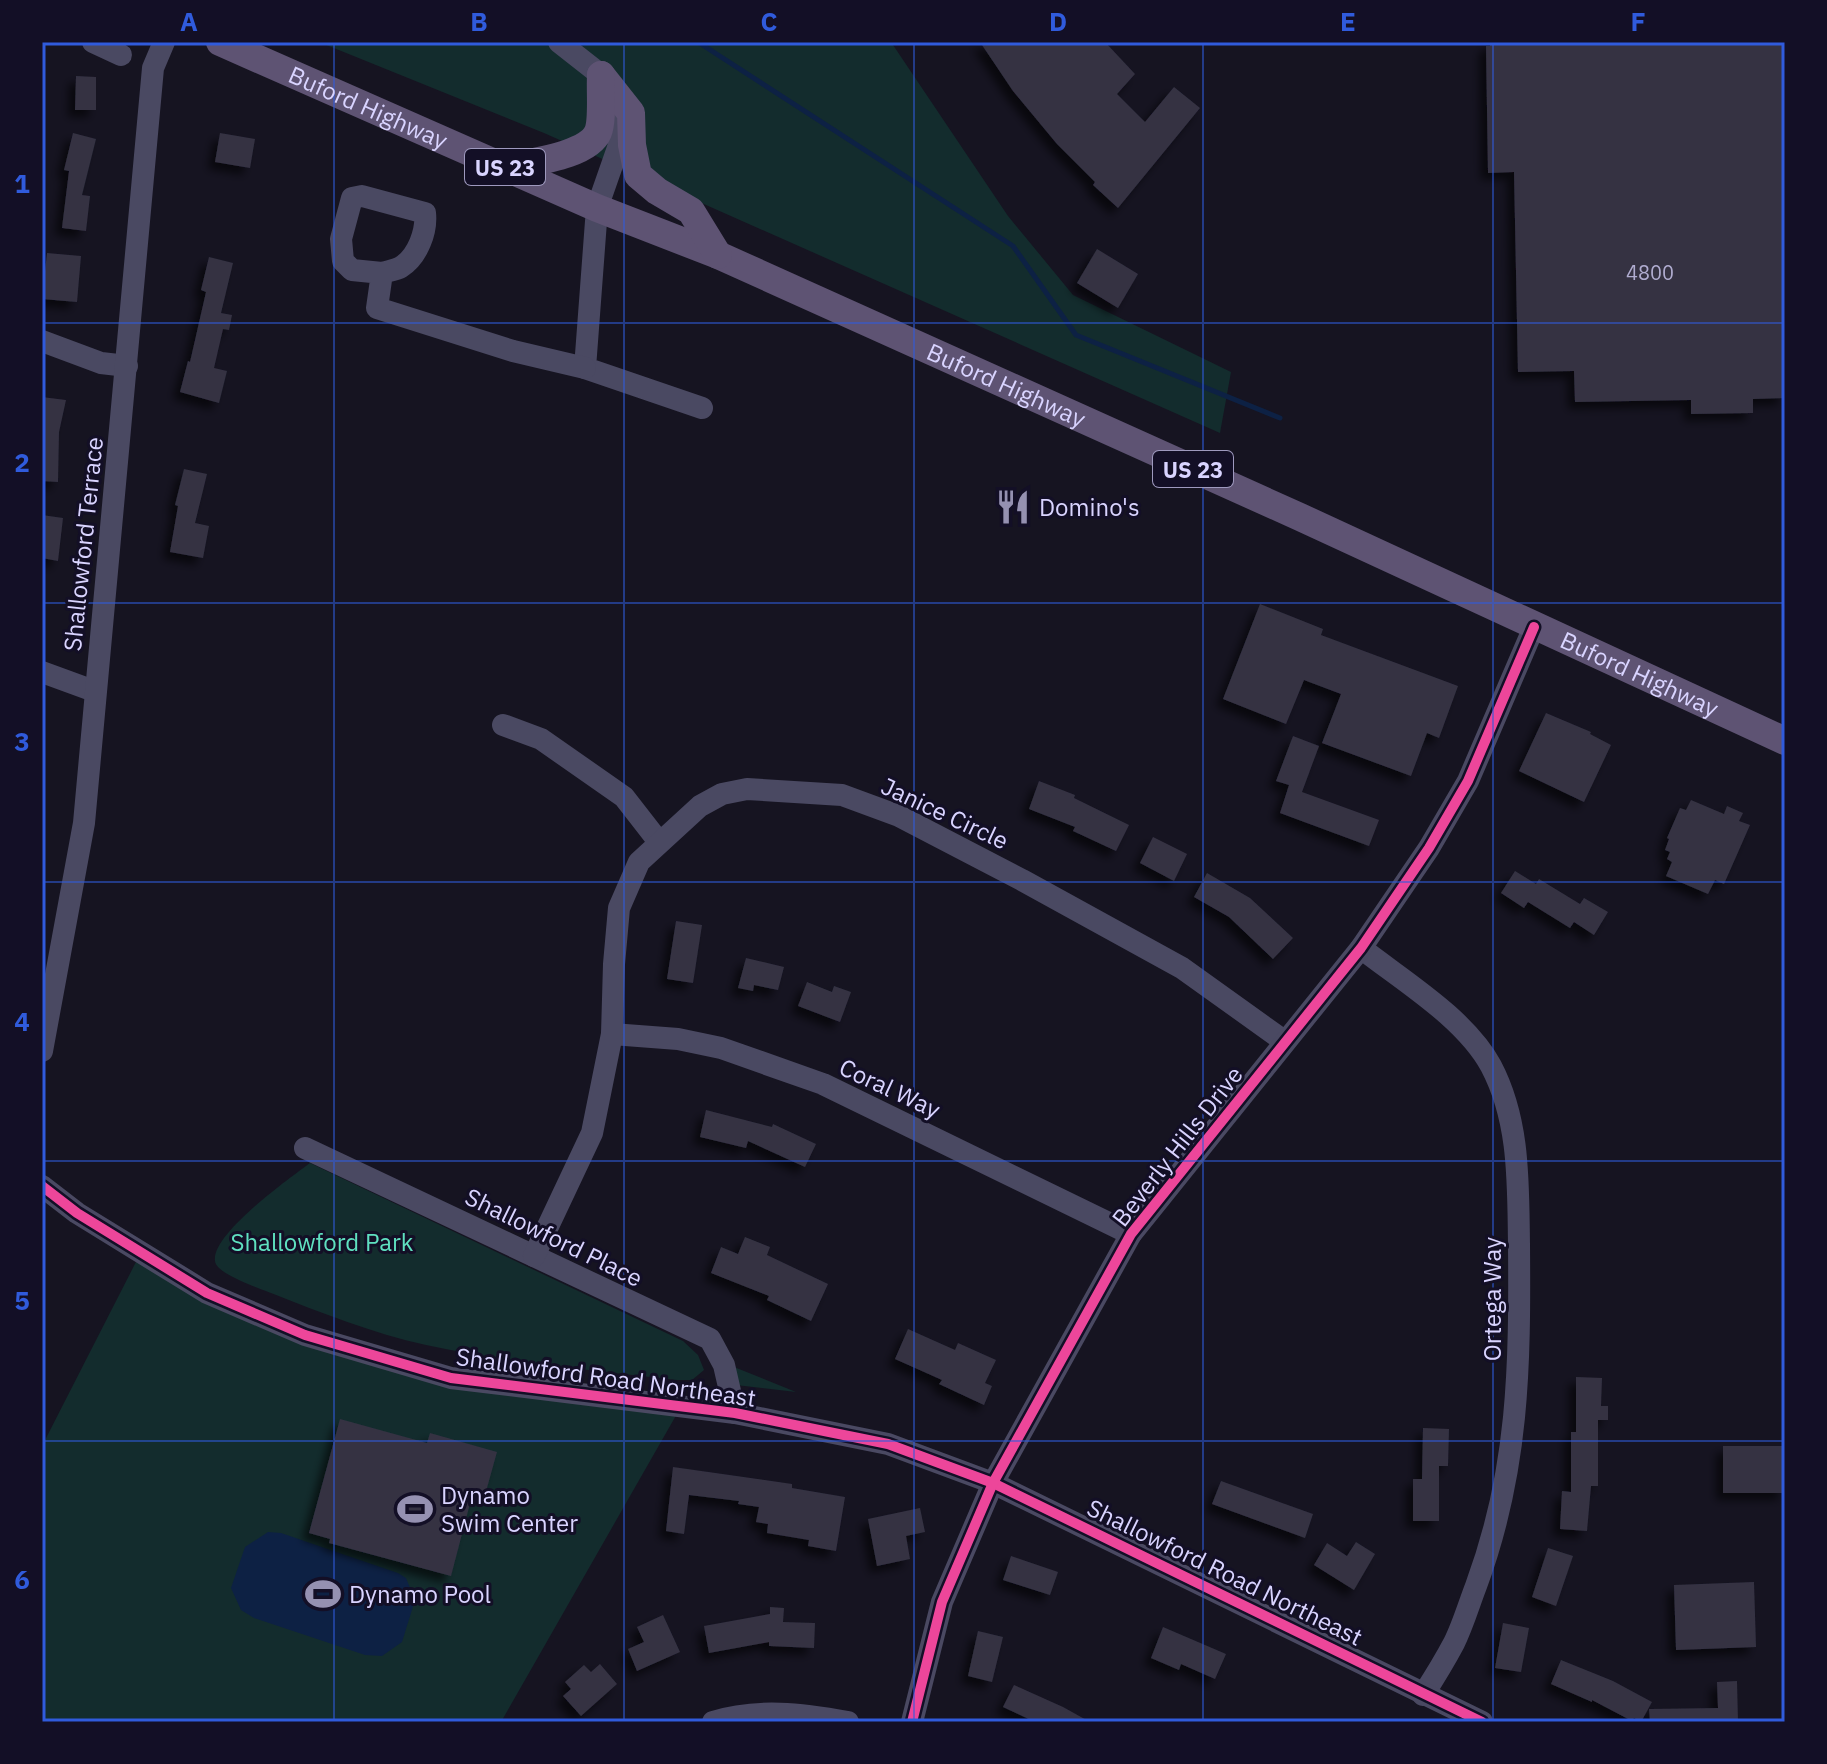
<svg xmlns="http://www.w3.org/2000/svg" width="1827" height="1764" font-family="'IBM Plex Sans',sans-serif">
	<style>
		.green { fill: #132c2d }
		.water { fill: #0d2144 }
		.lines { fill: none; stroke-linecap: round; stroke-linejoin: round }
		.stream { stroke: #0d2144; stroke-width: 5 }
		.building { fill: #343243; filter: url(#shadow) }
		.minor { stroke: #4a4962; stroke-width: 22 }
		.major { stroke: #5e5373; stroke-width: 28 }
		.cycleway-casing { stroke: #130f26; stroke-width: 15 }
		.cycleway { stroke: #ed469a; stroke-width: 10 }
		.grid { fill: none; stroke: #305bdc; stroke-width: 2; stroke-opacity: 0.55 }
		.labels { text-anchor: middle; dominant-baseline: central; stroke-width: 6; stroke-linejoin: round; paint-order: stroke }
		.number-label { font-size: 20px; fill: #b0acd0 }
		.shield { fill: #130f26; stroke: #9e99be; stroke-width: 2 }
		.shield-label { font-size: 22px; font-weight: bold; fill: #d9d4ff }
		.street-label { font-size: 24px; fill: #d9d4ff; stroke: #130f26 }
		.poi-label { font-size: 24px; fill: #d9d4ff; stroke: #130f26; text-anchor: start }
		.park-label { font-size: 24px; fill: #5fe0c0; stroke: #130f26 }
		.neatline { fill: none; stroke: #305bdc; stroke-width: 3 }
		.grid-label { font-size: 26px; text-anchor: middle; font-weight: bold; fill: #305bdc }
	</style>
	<defs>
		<filter id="shadow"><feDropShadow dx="-7" dy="7" stdDeviation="4" flood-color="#0009"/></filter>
	</defs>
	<rect width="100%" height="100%" fill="#161421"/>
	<g class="green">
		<path d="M319 42H891L1008 216 1073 295 1231 372 1220 433 544 133Z"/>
		<path d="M310 1163 683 1341 698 1355 704 1370 692 1380H677C593 1370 509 1363 426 1345 372 1333 322 1313 271 1293 259 1288 216 1274 215 1261 211 1234 290 1178 310 1163Z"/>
		<path d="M138 1258 288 1324 477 1381 686 1398 501 1722H42V1446Z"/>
		<path d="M729 1365 796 1392 736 1385Z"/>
	</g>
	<path class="water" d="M268 1532 281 1533 398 1573 406 1578 415 1600 402 1642 382 1656 365 1655 254 1618 241 1610 231 1588 245 1547Z"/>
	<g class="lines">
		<path class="stream" d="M698 42 1013 246 1076 335 1280 418"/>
	</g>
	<g class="building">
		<path d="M980 42H1105L1135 74 1117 94 1145 122 1174 87 1200 108 1118 208 1093 185 1095 182 1057 144 1013 91Z"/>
		<path d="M1490 42H1785V398L1753 399V413L1691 414V400L1575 402 1574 371 1518 372 1514 172 1488 173 1486 46H1490Z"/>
		<path d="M76 76 96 77V110H75Z"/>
		<path d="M73 133 96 139 82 195 90 196 86 231 62 228 69 171 64 170Z"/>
		<path d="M220 133 255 139 250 168 215 162Z"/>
		<path d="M1097 249 1138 274 1118 308 1077 283Z"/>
		<path d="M47 253 81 256 77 302 42 299Z"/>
		<path d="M209 257 233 263 221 313 232 315 229 330 223 329 214 368 227 371 219 403 180 392 188 361 190 362 206 292 201 290Z"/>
		<path d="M42 397 66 400 59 432 58 482 42 481Z"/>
		<path d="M184 469 207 474 195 523 209 526 203 558 170 552 178 506 175 505Z"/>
		<path d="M42 515 63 518 58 561 42 558Z"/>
		<path d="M1260 604 1323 629 1321 635 1458 686 1439 738 1427 733 1411 776 1322 743 1341 694 1304 680 1286 724 1223 699Z"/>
		<path d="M1546 713 1591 732 1590 734 1611 745 1584 802 1519 771Z"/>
		<path d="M1293 736 1319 746 1302 792 1379 820 1369 846 1280 813 1289 785 1276 781Z"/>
		<path d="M1039 781 1075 795 1074 798 1129 825 1116 851 1073 831 1075 827 1029 809Z"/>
		<path d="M1691 800 1724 814 1727 806 1743 813 1739 821 1750 825 1724 884 1715 880 1708 894 1666 876 1672 862 1667 859 1670 852 1665 850 1669 839 1667 838 1680 808 1686 810Z"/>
		<path d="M1153 837 1187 854 1174 881 1140 863Z"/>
		<path d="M1515 871 1536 884 1539 879 1580 904 1584 898 1608 912 1594 935 1574 922 1570 928 1528 902 1524 908 1501 893Z"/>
		<path d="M1207 873 1250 898 1293 938 1273 959 1229 917 1194 897Z"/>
		<path d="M676 921 702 925 693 983 667 979Z"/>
		<path d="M746 958 784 967 778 990 754 985 753 991 738 988Z"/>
		<path d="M807 982 832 992 834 986 851 992 840 1022 798 1006Z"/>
		<path d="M706 1110 772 1127 773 1124 816 1144 805 1167 748 1141 746 1148 700 1137Z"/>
		<path d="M745 1237 770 1247 767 1255 828 1284 811 1321 767 1300 769 1296 711 1273 721 1247 738 1254Z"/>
		<path d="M908 1329 955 1350 958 1343 996 1360 985 1383 992 1386 984 1405 939 1384 942 1380 895 1359Z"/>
		<path d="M1576 1377 1602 1378 1601 1406H1608V1420H1598V1486H1591L1587 1531 1560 1529 1562 1491 1571 1492V1432H1576Z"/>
		<path d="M340 1419 427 1443 430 1433 497 1452 485 1495 473 1492 451 1576 329 1543 330 1539 309 1533Z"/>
		<path d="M1423 1428 1449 1429 1448 1466H1439V1521H1413V1479H1422Z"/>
		<rect x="1723" y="1446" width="62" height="47"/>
		<path d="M673 1467 792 1484V1488L845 1497 836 1551 808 1546 809 1540 767 1533 768 1524 756 1522 759 1507 738 1504 739 1501 689 1495 684 1534 666 1531Z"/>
		<path d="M1221 1481 1313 1514 1305 1538 1212 1504Z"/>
		<path d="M920 1508 925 1532 906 1536 910 1559 877 1566 868 1519Z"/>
		<path d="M1356 1542 1375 1554 1354 1590 1314 1565 1327 1543 1347 1556Z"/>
		<path d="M1548 1548 1573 1556 1556 1606 1532 1597Z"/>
		<path d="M1011 1556 1058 1572 1050 1595 1003 1580Z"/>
		<path d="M1754 1582 1756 1647 1676 1650 1674 1585Z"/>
		<path d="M770 1607 784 1608 783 1622 815 1623 814 1648 769 1646V1642L709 1653 704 1626 770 1614Z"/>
		<path d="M663 1615 680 1652 637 1671 628 1649 644 1642 637 1627Z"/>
		<path d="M1503 1623 1529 1628 1521 1672 1495 1668Z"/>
		<path d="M1163 1627 1226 1654 1215 1679 1181 1664 1179 1670 1151 1658Z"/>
		<path d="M978 1631 1003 1637 992 1682 968 1676Z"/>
		<path d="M1561 1660 1613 1681 1652 1702 1641 1722 1634 1718 1632 1721 1592 1700V1702L1551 1684Z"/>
		<path d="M600 1664 617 1684 581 1716 563 1696 571 1689 565 1682 584 1665 591 1672Z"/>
		<path d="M1737 1681 1738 1722H1650L1649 1709 1718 1708 1717 1682Z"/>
		<path d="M1014 1685 1063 1707 1090 1722H1035L1003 1707Z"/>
	</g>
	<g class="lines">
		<g class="minor">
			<path d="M93 42 121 55"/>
			<path d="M559 42 601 75 619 145 597 208 585 368 702 408"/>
			<path d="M382 273 352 270 343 261 341 239 352 198 362 196 425 213C427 231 418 256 401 267 396 270 388 271 382 273L377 308 513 351 585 368"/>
			<path d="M42 341 101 363 127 366"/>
			<path d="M42 672 94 691"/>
			<path d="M503 725 541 739 624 797 659 842"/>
			<path d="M1361 948C1403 981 1465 1018 1491 1066 1520 1121 1518 1183 1519 1244 1520 1366 1519 1470 1476 1586 1469 1604 1463 1625 1454 1643 1445 1660 1434 1678 1423 1695"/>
			<path d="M612 1034 678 1039 721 1048 823 1084 1131 1234"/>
			<path d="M42 1051 84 823 153 68 164 42"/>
			<path d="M305 1148 710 1339 724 1365 735 1413"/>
			<path d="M42 1186 77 1213 207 1293 305 1335 451 1378 735 1413 888 1444 993 1483 1482 1722"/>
			<path d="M534 1256 592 1133 612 1034 614 964 619 908 639 862 700 806 722 794 747 789 842 795 899 816 1022 880 1182 968 1284 1041"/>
			<path d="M713 1722C757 1708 803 1714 848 1722"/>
			<path d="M912 1722 942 1602 993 1483 1131 1234 1361 948 1429 848 1468 781 1534 627"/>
		</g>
		<g class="major">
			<path id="s1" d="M220 42 597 208 718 255 1300 517 1785 741"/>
			<path d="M601 75 631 113 632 145 638 175 657 191 691 211 718 255"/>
			<path d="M506 168C529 162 588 156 598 132 603 120 600 90 601 75"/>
		</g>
		<g class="cycleway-casing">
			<g id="cycleway">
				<path d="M42 1186 77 1213 207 1293 305 1335 451 1378 735 1413 888 1444 993 1483 1482 1722"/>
				<path d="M912 1722 942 1602 993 1483 1131 1234 1361 948 1429 848 1468 781 1534 627"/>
			</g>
		</g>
		<use href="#cycleway" class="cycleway"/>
	</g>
	<path class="grid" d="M334 42V1722M624 42V1722M914 42V1722M1203 42V1722M1493 42V1722M42 323H1785M42 603H1785M42 882H1785M42 1161H1785M42 1441H1785"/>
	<defs>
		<g id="restaurant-bare" transform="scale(2.76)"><path d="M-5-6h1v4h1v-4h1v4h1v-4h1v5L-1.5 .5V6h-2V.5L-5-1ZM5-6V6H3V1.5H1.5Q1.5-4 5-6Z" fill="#9591b1" stroke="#130f26" stroke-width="2.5" paint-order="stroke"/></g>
		<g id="stadium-bare" transform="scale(2.76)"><path d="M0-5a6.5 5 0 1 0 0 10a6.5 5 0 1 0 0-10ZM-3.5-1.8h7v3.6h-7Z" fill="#9591b1" stroke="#130f26" stroke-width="2.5" paint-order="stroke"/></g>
	</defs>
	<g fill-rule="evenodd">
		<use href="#restaurant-bare" x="1013" y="507"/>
		<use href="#stadium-bare" x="415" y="1509"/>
		<use href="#stadium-bare" x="323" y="1594"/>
	</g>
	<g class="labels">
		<g class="number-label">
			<text x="1650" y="272">4800</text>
		</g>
		<g class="shield">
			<rect x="465" y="149" width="80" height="36" rx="6"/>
			<rect x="1153" y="451" width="80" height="36" rx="6"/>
		</g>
		<g class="shield-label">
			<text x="505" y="167">US 23</text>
			<text x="1193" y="469">US 23</text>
		</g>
		<g class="street-label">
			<text stroke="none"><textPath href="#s1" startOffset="162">Buford Highway</textPath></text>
			<text stroke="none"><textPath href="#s1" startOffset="858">Buford Highway</textPath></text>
			<text transform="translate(83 544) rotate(-84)">Shallowford Terrace</text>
			<text stroke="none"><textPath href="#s1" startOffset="1554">Buford Highway</textPath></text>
			<text transform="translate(945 813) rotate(25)">Janice Circle</text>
			<text transform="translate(890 1088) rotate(25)">Coral Way</text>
			<text transform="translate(1177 1146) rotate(-52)">Beverly Hills Drive</text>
			<text transform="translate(554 1237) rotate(26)">Shallowford Place</text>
			<text transform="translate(1492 1299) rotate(-90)">Ortega Way</text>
			<text transform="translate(606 1377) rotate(8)">Shallowford Road Northeast</text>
			<text transform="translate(1225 1572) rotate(26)">Shallowford Road Northeast</text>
		</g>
		<g class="poi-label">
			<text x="1039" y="507">Domino's</text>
			<text x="441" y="1495">Dynamo<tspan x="441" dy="28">Swim Center</tspan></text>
			<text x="349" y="1594">Dynamo Pool</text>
		</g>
		<g class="park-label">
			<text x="322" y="1242">Shallowford Park</text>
		</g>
	</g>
	<rect width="1827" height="1764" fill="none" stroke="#130f26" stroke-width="88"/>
	<rect x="44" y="44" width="1739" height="1676" class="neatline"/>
	<g class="grid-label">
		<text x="189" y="31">A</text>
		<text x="479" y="31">B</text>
		<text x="769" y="31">C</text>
		<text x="1058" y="31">D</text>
		<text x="1348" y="31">E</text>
		<text x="1638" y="31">F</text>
		<text x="22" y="193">1</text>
		<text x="22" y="472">2</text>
		<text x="22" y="751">3</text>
		<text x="22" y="1031">4</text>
		<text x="22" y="1310">5</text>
		<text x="22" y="1589">6</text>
	</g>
</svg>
